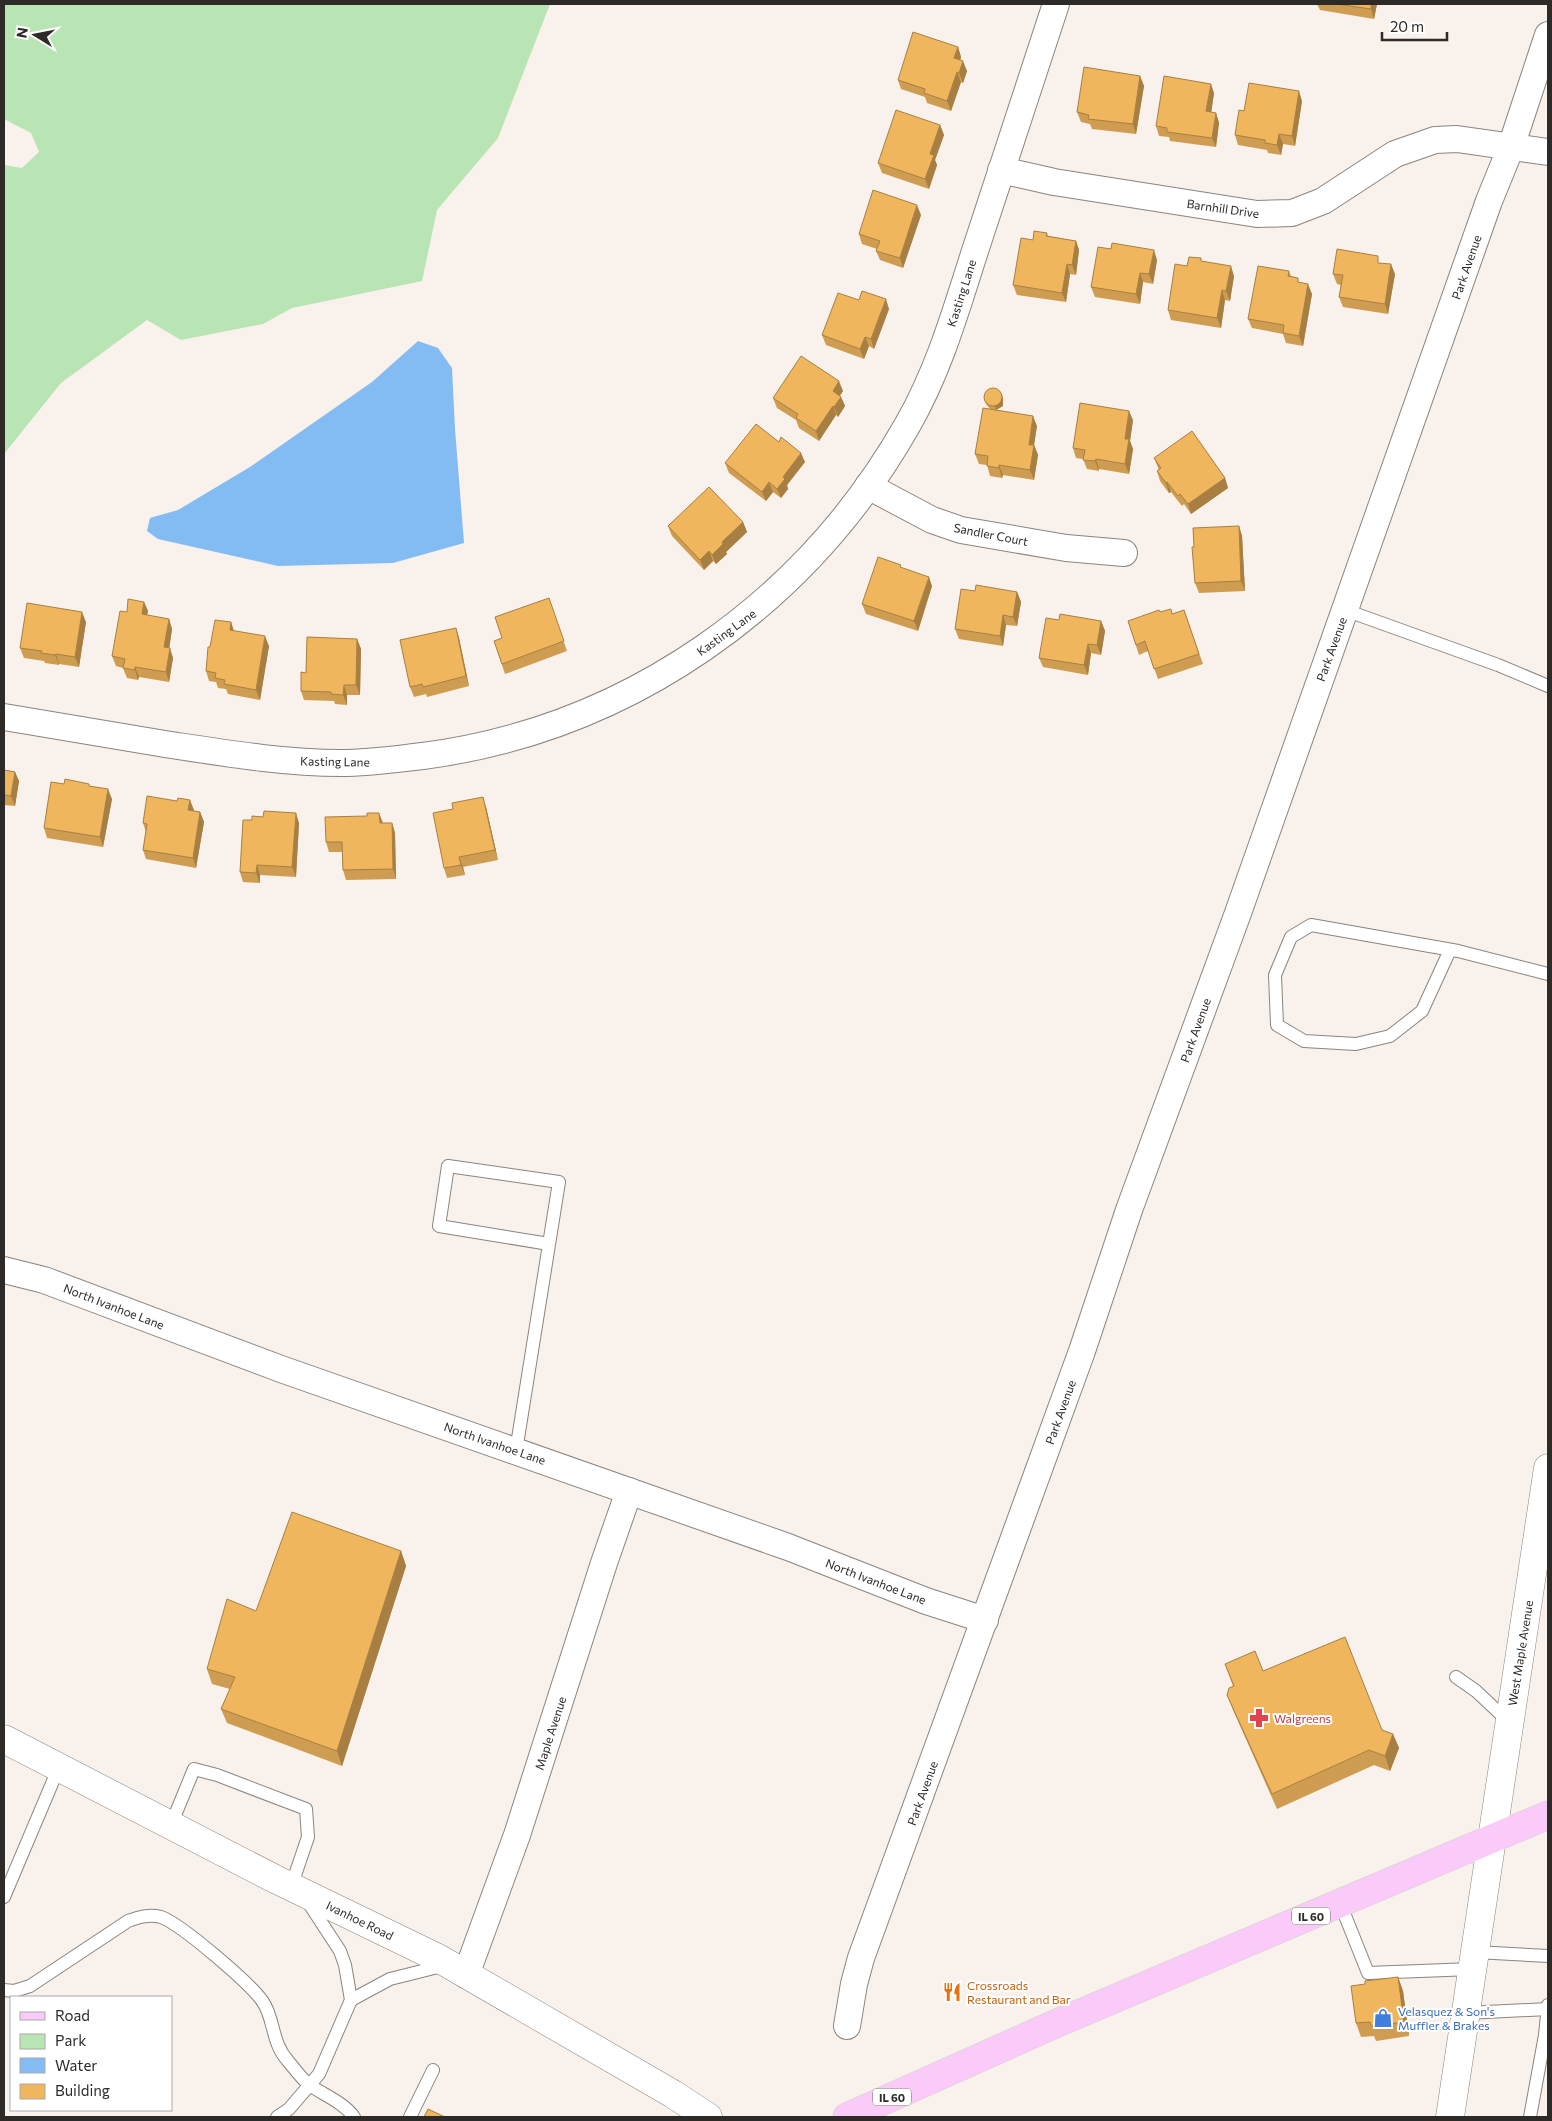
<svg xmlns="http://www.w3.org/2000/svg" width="1552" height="2121" font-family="Commissioner,sans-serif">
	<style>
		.green { fill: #b9e4b3 }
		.water { fill: #83bbf3 }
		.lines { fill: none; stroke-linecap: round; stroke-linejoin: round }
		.service-casing { stroke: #8b847f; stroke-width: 14 }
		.minor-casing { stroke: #8b847f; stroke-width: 28 }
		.secondary-casing { stroke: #8b847f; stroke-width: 29 }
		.primary-casing { stroke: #d1d0d0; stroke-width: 29 }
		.service { stroke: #fff; stroke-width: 12 }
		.minor { stroke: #fff; stroke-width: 26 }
		.secondary { stroke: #fff; stroke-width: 28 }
		.primary { stroke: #facbf9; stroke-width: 28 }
		.wall { fill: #ce9d51 }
		.shaded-wall { fill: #a87f42 }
		.building { fill: #f0b65e; stroke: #a87f42 }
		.labels { text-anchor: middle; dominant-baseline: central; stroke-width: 4; stroke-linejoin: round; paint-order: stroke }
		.shield { fill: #fff; stroke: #6c6a68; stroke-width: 1 }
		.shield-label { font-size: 11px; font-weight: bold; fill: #2d2a28 }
		.street-label { font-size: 12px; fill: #2d2a28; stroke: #fff }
		.health-label { font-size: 12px; fill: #be3a42; stroke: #fff; text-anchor: start }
		.food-label { font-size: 12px; fill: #c56008; stroke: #fff; text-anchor: start }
		.shop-label { font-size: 12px; fill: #366cbe; stroke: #fff; text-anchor: start }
	</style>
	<rect width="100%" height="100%" fill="#f9f1eb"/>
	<path class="green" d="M4 4H550L498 138 437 210 422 281 292 308 263 324 181 340 147 320 61 383 4 454V165L22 168 39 152 31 133 4 119Z"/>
	<path class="water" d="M418 341 438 348 452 368 455 429 464 543 393 563 278 566 158 539 147 531 150 518 178 510 250 467 372 382Z"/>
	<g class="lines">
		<g class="service-casing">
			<g id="service">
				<path d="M1345 610 1498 665 1548 686"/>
				<path d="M1450 950 1422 1011 1390 1036 1356 1044 1304 1041 1277 1025 1275 975 1291 937 1311 925 1458 951 1548 974"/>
				<path d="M516 1451 559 1182 448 1166 439 1226 549 1244"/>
				<path d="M1456 1677 1476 1691 1509 1722"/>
				<path d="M171 1825 194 1769 217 1775 306 1809 308 1837 291 1887"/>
				<path d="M4 1897 59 1767"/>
				<path d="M1340 1903 1368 1973 1472 1969"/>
				<path d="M1475 1952 1548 1956"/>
				<path d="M4 1990 14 1991 30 1986 128 1921C139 1917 149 1914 161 1917 181 1924 251 1984 263 2002 275 2020 271 2042 288 2061 295 2069 302 2080 311 2086 326 2096 344 2103 354 2117"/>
				<path d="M351 2000 390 1979 446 1965"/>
				<path d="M1548 2005 1545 2035 1548 2033"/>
				<path d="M1466 2013 1548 2009"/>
				<path d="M277 2117 289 2109 319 2074 351 2000 345 1965 340 1951 308 1902"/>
				<path d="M410 2117 433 2070"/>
				<path d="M1530 2117 1545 2035"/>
			</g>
		</g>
		<g class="minor-casing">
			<g id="minor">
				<path d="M1001 170 1054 182 1257 214 1292 213 1323 201 1395 154 1435 140 1457 139 1548 152"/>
				<path d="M868 486 932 520 961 530 1066 548 1124 553"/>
				<path d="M4 717C58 726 111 735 165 744 224 753 283 763 342 763 369 763 396 759 423 756 629 729 806 604 908 424 939 370 956 310 975 251 1002 169 1029 86 1056 4"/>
				<path d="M4 1270 44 1280 281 1369 788 1547 926 1601 985 1620"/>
				<path d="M466 1975 517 1835 604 1563 629 1491"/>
				<path d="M847 2026 854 1984 861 1958 1082 1351 1129 1210 1238 913 1489 201 1511 147 1548 35"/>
			</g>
		</g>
		<g class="secondary-casing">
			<g id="secondary">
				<path d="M4 1739 273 1878 438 1958 673 2094 708 2117"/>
				<path d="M1450 2117 1548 1468"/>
			</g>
		</g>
		<g class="primary-casing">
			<path id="primary" d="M847 2117 1055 2024 1548 1815"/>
		</g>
		<use href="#service" class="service"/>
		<use href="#minor" class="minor"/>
		<use href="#secondary" class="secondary"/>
		<use href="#primary" class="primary"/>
	</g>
	<g class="wall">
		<path d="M1317 4H1377L1374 19 1320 10Z"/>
		<path d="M958 47 961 57 960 60 967 71 963 83 961 82 951 111 927 103 925 97 901 89 898 80Z"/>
		<path d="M1140 76 1144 86 1136 134 1092 129 1090 124 1081 122 1077 112Z"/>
		<path d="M1214 93 1211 112 1216 113 1219 123 1216 147 1170 141 1169 137 1159 136 1156 126Z"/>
		<path d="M1302 101 1295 146 1283 144 1281 155 1268 153 1267 150 1238 145 1235 135 1244 111Z"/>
		<path d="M940 125 944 135 935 160 937 165 929 189 882 173 878 163Z"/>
		<path d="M921 215 903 268 880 260 876 251 877 249 862 244 859 234Z"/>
		<path d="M1047 233 1048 236 1076 241 1079 250 1076 275 1070 274 1066 302 1017 295 1013 285 1033 240Z"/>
		<path d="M1157 260 1153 284 1143 282 1140 304 1095 297 1091 287Z"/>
		<path d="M1202 261 1234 276 1230 301 1225 300 1221 328 1171 320 1168 310 1187 266Z"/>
		<path d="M1380 263 1395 274 1388 314 1343 307 1339 297 1341 285 1337 284 1333 274Z"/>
		<path d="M1289 271 1291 276 1300 283 1312 294 1303 346 1286 343 1283 334 1252 328 1248 319Z"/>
		<path d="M859 300 889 309 874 349 869 346 864 359 826 345 822 335Z"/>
		<path d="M843 391 840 396 841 397 845 406 838 417 836 415 819 441 799 428 796 420 777 408 773 398Z"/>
		<path d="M1002 395 1003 400V406L996 410 1037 426 1034 445 1038 455 1034 480 1003 475 1002 478 990 476 987 465 979 464 975 454 990 409 986 404 984 399Z"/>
		<path d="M1133 420 1130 441 1133 449 1129 474 1099 469V471L1087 469 1083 459 1076 458 1073 448Z"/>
		<path d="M1154 458 1225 478 1228 488 1191 514 1184 504 1182 506 1171 492 1169 493 1160 481 1157 471 1159 470Z"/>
		<path d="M805 462 787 485 788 489 781 498 773 492 766 501 729 473 725 463Z"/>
		<path d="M743 522 747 532 726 552 727 554 716 564 713 561 704 570 672 536 668 526Z"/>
		<path d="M1239 526 1242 536 1245 591 1199 593 1195 583 1194 547Z"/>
		<path d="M902 568 932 586 918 631 866 614 862 604Z"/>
		<path d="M975 591 1017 592 1021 602 1017 626 1006 625 1003 646 959 639 955 629Z"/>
		<path d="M549 598 567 651 505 674 494 641 502 638Z"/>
		<path d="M144 602 148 611 147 615 169 619 172 629 169 648 173 658 169 682 139 677 138 680 127 678 123 668 116 666 112 656 127 612Z"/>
		<path d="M1184 610 1203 664 1158 679 1148 651 1139 655 1128 621 1160 612 1172 614Z"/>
		<path d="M1059 620 1101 621 1105 631 1101 655 1091 653 1088 675 1043 667 1039 658Z"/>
		<path d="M86 622 79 667 59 664V665L45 663 44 661 24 658 20 648Z"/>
		<path d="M231 622 234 631 269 646 260 700 228 694 226 689 218 688 216 682 209 681 206 671 210 647Z"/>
		<path d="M456 628 459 638 469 686 427 697 426 694 414 697 410 687Z"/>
		<path d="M357 639 361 649 360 695H347V705L335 704 334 701 304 700 301 691 306 673Z"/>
		<path d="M4 770 15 772 19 781 15 806 4 805V809Z"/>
		<path d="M64 784H89V786L112 799 103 847 47 838 44 828Z"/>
		<path d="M486 807 498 860 463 867 465 875 447 878 444 868Z"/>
		<path d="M194 810V811L200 812 204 822 196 868 146 859 143 850 146 832 143 823Z"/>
		<path d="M367 816 383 823H392L395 833 396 879 346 880 343 870 342 852H329L326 842Z"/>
		<path d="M299 823 296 877 260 875V883L243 882 240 872Z"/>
		<path d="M401 1551 406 1566 342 1766 227 1723 221 1709 230 1689 212 1684 207 1669 256 1611Z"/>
		<path d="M1225 1664 1263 1671 1382 1730 1393 1734 1399 1748 1390 1771 1374 1765 1277 1809 1233 1710 1227 1695 1233 1686Z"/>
		<path d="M1398 1977 1403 1991 1409 2036 1376 2041 1374 2036 1361 2037 1356 2023 1365 1984Z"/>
	</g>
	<g class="shaded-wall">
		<path d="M1371 4H1377L1374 19 1371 9Z"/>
		<path d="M958 47 961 57 958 68 954 58Z"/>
		<path d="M963 61 967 71 963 83 959 73Z"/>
		<path d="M957 72 961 82 951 111 947 101Z"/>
		<path d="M1140 76 1144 86 1136 134 1133 124Z"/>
		<path d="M1211 84 1214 93 1210 121 1206 111Z"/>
		<path d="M1299 91 1302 101 1295 146 1292 136Z"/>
		<path d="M1216 113 1219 123 1216 147 1212 138Z"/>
		<path d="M940 125 944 135 935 160 937 165 929 189 925 179 930 154Z"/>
		<path d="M1279 134 1283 144 1281 155 1277 145Z"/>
		<path d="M917 205 921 215 903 268 900 258Z"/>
		<path d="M1076 241 1079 250 1076 275 1072 265Z"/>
		<path d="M1154 250 1157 260 1153 284 1149 274Z"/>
		<path d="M1067 264 1070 274 1066 302 1062 293Z"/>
		<path d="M1391 264 1395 274 1388 314 1385 304Z"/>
		<path d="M1231 266 1234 276 1230 301 1226 291Z"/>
		<path d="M1140 273 1143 282 1140 304 1136 294Z"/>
		<path d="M1308 284 1312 294 1303 346 1299 336Z"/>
		<path d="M1222 290 1225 300 1221 328 1217 318Z"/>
		<path d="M886 299 889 309 874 349 871 339Z"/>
		<path d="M865 337 869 346 864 359 860 349Z"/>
		<path d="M839 381 843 391 836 401 833 391Z"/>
		<path d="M1002 395 1003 400V406L996 410 994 405Z"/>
		<path d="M841 397 845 406 838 417 834 407Z"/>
		<path d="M833 406 836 415 819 441 816 431Z"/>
		<path d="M1129 411 1133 420 1130 441 1133 449 1129 474 1125 464V439Z"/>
		<path d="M1033 416 1037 426 1034 445 1038 455 1034 480 1030 470 1029 445Z"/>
		<path d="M801 453 805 462 787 485 788 489 781 498 777 489 783 477Z"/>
		<path d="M1096 459 1099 469V471L1095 461Z"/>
		<path d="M999 465 1003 475 1002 478 999 468Z"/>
		<path d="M1225 478 1228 488 1191 514 1188 504Z"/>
		<path d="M769 482 773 492 766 501 762 492Z"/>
		<path d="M1167 482 1171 492 1169 493 1166 483Z"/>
		<path d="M743 522 747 532 726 552 727 554 716 564 712 555 722 542Z"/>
		<path d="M1239 526 1242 536 1245 591 1241 581Z"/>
		<path d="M709 551 713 561 704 570 700 560Z"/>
		<path d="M929 577 932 586 918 631 914 621Z"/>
		<path d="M1017 592 1021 602 1017 626 1013 617Z"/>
		<path d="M144 602 148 611 145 624 142 614Z"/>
		<path d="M82 612 86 622 79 667 75 657Z"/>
		<path d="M1003 615 1006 625 1003 646 1000 636Z"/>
		<path d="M169 619 172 629 168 657 164 647Z"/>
		<path d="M1101 621 1105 631 1101 655 1097 645Z"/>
		<path d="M231 622 234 632 230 630Z"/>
		<path d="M456 628 459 638 469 686 466 676Z"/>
		<path d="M265 636 269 646 260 700 256 690Z"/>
		<path d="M357 639 361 649 360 695 356 685Z"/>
		<path d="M1088 644 1091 653 1088 675 1084 665Z"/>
		<path d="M170 648 173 658 169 682 166 672Z"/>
		<path d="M56 654 59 664V665L55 655Z"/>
		<path d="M135 667 139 677 138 680 135 670Z"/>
		<path d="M344 685 347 695V705L343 695Z"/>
		<path d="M15 772 19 781 15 806 11 796Z"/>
		<path d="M108 789 112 799 103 847 100 837Z"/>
		<path d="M483 797 486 807 498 860 495 850Z"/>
		<path d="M190 800 194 810 192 820 188 810Z"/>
		<path d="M200 812 204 822 196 868 193 858Z"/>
		<path d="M296 813 299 823 296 877 292 867Z"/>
		<path d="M379 813 383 823H380Z"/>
		<path d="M392 823 395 833 396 879 393 869Z"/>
		<path d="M459 857 463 867 465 875 461 865Z"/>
		<path d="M257 865 260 875V883L256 873Z"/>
		<path d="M401 1551 406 1566 342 1766 337 1751Z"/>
		<path d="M1393 1734 1399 1748 1390 1771 1385 1756Z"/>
		<path d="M1398 1977 1403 1991 1409 2036 1404 2022Z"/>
	</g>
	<g class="building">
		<path d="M1336 4H1371V9Z"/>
		<path d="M913 32 958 47 954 58 963 61 959 73 957 72 947 101 924 93 925 89 898 80Z"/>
		<path d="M1084 67 1140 76 1133 124 1088 119 1089 115 1077 112Z"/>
		<path d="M1164 76 1211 84 1206 111 1216 113 1212 138 1167 132V128L1156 126Z"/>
		<path d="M1249 83 1299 91 1292 136 1279 134 1277 145 1265 143V140L1235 135 1239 110 1244 111Z"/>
		<path d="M896 110 940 125 930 154 934 155 925 179 878 163Z"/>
		<path d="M873 190 917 205 900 258 876 251 880 241 859 234Z"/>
		<path d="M1034 231 1047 233 1046 236 1076 241 1072 265 1067 264 1062 293 1013 285 1021 238 1033 240Z"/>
		<path d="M1112 243 1154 250 1149 274 1140 273 1136 294 1091 287 1098 247 1111 249Z"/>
		<path d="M1337 249 1378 256V263L1391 264 1385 304 1339 297 1343 275 1333 274Z"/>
		<path d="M1189 257 1201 258V261L1231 266 1226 291 1222 290 1217 318 1168 310 1175 264 1187 266Z"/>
		<path d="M1258 266 1289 271 1288 276 1298 278V282L1308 284 1299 336 1283 333 1284 325 1248 319Z"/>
		<path d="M862 291 886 299 871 339 865 337 860 349 822 335 838 293 859 300Z"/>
		<path d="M801 356 839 381 833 391 841 397 834 407 833 406 816 431 796 418 798 414 773 398Z"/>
		<circle cx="993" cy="397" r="9"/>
		<path d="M1080 403 1129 411 1125 439H1129L1125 464 1096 459 1095 461 1083 460 1085 450 1073 448Z"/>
		<path d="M983 408 1033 416 1029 445H1034L1030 470 999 465V468L987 466 988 456 975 454Z"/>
		<path d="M756 424 779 442 781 437 801 453 783 477 785 479 777 489 769 482 762 492 725 463Z"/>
		<path d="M1192 431 1225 478 1188 504 1180 494 1178 496 1167 482 1166 483 1157 471 1161 468 1154 458Z"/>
		<path d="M709 487 743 522 722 542 723 544 712 555 709 551 700 560 668 526Z"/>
		<path d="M1239 526 1241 581 1195 583 1192 547H1194L1193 528Z"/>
		<path d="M878 557 901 565 900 567 929 577 914 621 862 604Z"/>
		<path d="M976 585 1017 592 1013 617 1003 615 1000 636 955 629 961 589 975 591Z"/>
		<path d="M549 598 564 641 502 664 494 641 502 638 495 617Z"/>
		<path d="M128 599 144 602 142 614 169 619 164 647 170 648 166 672 135 667V670L123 668 125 659 112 656 120 611 127 612Z"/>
		<path d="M27 603 82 612 75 657 56 654 55 655 41 653 42 651 20 648Z"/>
		<path d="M1171 609 1172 614 1184 610 1199 654 1154 669 1145 641 1136 645 1128 621 1159 610 1160 612Z"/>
		<path d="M1060 614 1101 621 1097 645 1088 644 1084 665 1039 658 1046 618 1059 620Z"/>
		<path d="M215 620 231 622 230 630 265 636 256 690 224 684 225 680 215 678 216 673 206 671 208 647H210Z"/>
		<path d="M456 628 466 676 423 687 422 684 410 687 400 640Z"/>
		<path d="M307 637 357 639 356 685H344L343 695 331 694V692L301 691V672L306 673Z"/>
		<path d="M4 770 15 772 11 796 4 795Z"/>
		<path d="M65 779 89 784V786L108 789 100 837 44 828 51 782 64 784Z"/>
		<path d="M147 796 177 801 178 798 190 800 188 810 200 812 193 858 143 850 147 824 143 823Z"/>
		<path d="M483 797 495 850 459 857 461 865 444 868 433 813 453 809 452 803Z"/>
		<path d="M264 811 296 813 292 867 257 865 256 873 240 872 243 820H252V816L263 817Z"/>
		<path d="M367 813H379L380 823H392L393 869 343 870 342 842H326L325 817 367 816Z"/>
		<path d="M292 1512 401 1551 337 1751 221 1709 235 1677 207 1669 227 1599 256 1611Z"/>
		<path d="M1345 1637 1382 1730 1393 1734 1385 1756 1369 1750 1272 1794 1227 1695 1229 1688 1234 1686 1225 1664 1255 1651 1263 1671Z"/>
		<path d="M1398 1977 1404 2022 1371 2026 1370 2022 1356 2023 1351 1986 1365 1984V1981Z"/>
		<path d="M428 2109 445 2117H424Z"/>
	</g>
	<defs>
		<g id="pharmacy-bare" transform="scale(1.5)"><path d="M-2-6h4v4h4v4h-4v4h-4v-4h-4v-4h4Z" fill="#e0444e" stroke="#fff" stroke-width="2.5" paint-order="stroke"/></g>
		<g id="restaurant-bare" transform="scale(1.5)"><path d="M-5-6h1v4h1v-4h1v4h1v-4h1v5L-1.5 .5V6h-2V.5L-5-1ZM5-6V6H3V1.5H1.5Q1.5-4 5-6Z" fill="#e8710a" stroke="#fff" stroke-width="2.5" paint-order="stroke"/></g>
		<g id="shop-bare" transform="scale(1.5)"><path d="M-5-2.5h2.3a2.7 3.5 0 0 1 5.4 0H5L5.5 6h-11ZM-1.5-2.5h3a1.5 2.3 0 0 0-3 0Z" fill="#3f7fe0" stroke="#fff" stroke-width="2.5" paint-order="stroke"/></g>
	</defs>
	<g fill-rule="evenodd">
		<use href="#pharmacy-bare" x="1259" y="1718"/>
		<use href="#restaurant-bare" x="952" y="1992"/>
		<use href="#shop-bare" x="1383" y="2018"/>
	</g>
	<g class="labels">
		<g class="shield">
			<rect x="1292" y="1907.5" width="38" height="17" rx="4"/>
			<rect x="873" y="2088.5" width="38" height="17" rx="4"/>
		</g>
		<g class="shield-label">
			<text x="1311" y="1916">IL 60</text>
			<text x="892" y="2097">IL 60</text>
		</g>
		<g class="street-label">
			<text transform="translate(1223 208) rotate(8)">Barnhill Drive</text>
			<text transform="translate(1466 267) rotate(-71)">Park Avenue</text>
			<text transform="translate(961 293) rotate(-72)">Kasting Lane</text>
			<text transform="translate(991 534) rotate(11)">Sandler Court</text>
			<text transform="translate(726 632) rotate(-36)">Kasting Lane</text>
			<text transform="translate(1331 649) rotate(-70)">Park Avenue</text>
			<text transform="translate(335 761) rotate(1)">Kasting Lane</text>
			<text transform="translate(1195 1030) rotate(-70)">Park Avenue</text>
			<text transform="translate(114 1306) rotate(21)">North Ivanhoe Lane</text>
			<text transform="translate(1060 1412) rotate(-70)">Park Avenue</text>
			<text transform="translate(495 1443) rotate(19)">North Ivanhoe Lane</text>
			<text transform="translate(876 1581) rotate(21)">North Ivanhoe Lane</text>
			<text transform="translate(1520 1653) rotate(-81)">West Maple Avenue</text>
			<text transform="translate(550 1733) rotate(-72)">Maple Avenue</text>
			<text transform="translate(922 1793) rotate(-70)">Park Avenue</text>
			<text transform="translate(360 1920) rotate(26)">Ivanhoe Road</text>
		</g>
		<g class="health-label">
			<text x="1274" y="1718">Walgreens</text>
		</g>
		<g class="food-label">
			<text x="967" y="1985">Crossroads<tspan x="967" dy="14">Restaurant and Bar</tspan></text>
		</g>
		<g class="shop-label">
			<text x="1398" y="2011">Velasquez &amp; Son's<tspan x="1398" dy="14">Muffler &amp; Brakes</tspan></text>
		</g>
	</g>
	<rect width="1552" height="2121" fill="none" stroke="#2d2a28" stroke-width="10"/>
	<rect x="10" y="1996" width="162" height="115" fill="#ffffff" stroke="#abaaa9"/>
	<rect x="20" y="2012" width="25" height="8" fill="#facbf9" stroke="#abaaa9"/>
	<text x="55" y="2021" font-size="15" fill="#2d2a28">Road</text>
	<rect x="20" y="2034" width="25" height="15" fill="#b9e4b3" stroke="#abaaa9"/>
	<text x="55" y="2046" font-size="15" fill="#2d2a28">Park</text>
	<rect x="20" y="2058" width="25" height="15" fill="#83bbf3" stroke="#abaaa9"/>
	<text x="55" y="2071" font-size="15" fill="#2d2a28">Water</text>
	<rect x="20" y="2084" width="25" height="15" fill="#f0b65e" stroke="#abaaa9"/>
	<text x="55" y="2096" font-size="15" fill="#2d2a28">Building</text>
	<g transform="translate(35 35) rotate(280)" stroke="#ffffff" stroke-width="4" paint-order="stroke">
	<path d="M0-4L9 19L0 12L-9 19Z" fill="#2d2a28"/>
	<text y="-8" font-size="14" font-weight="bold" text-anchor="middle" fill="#2d2a28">N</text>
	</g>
	<path d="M1382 32v8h65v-8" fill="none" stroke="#2d2a28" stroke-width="2.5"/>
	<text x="1390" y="32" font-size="15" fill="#2d2a28" stroke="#ffffff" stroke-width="4" paint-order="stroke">20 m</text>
</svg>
